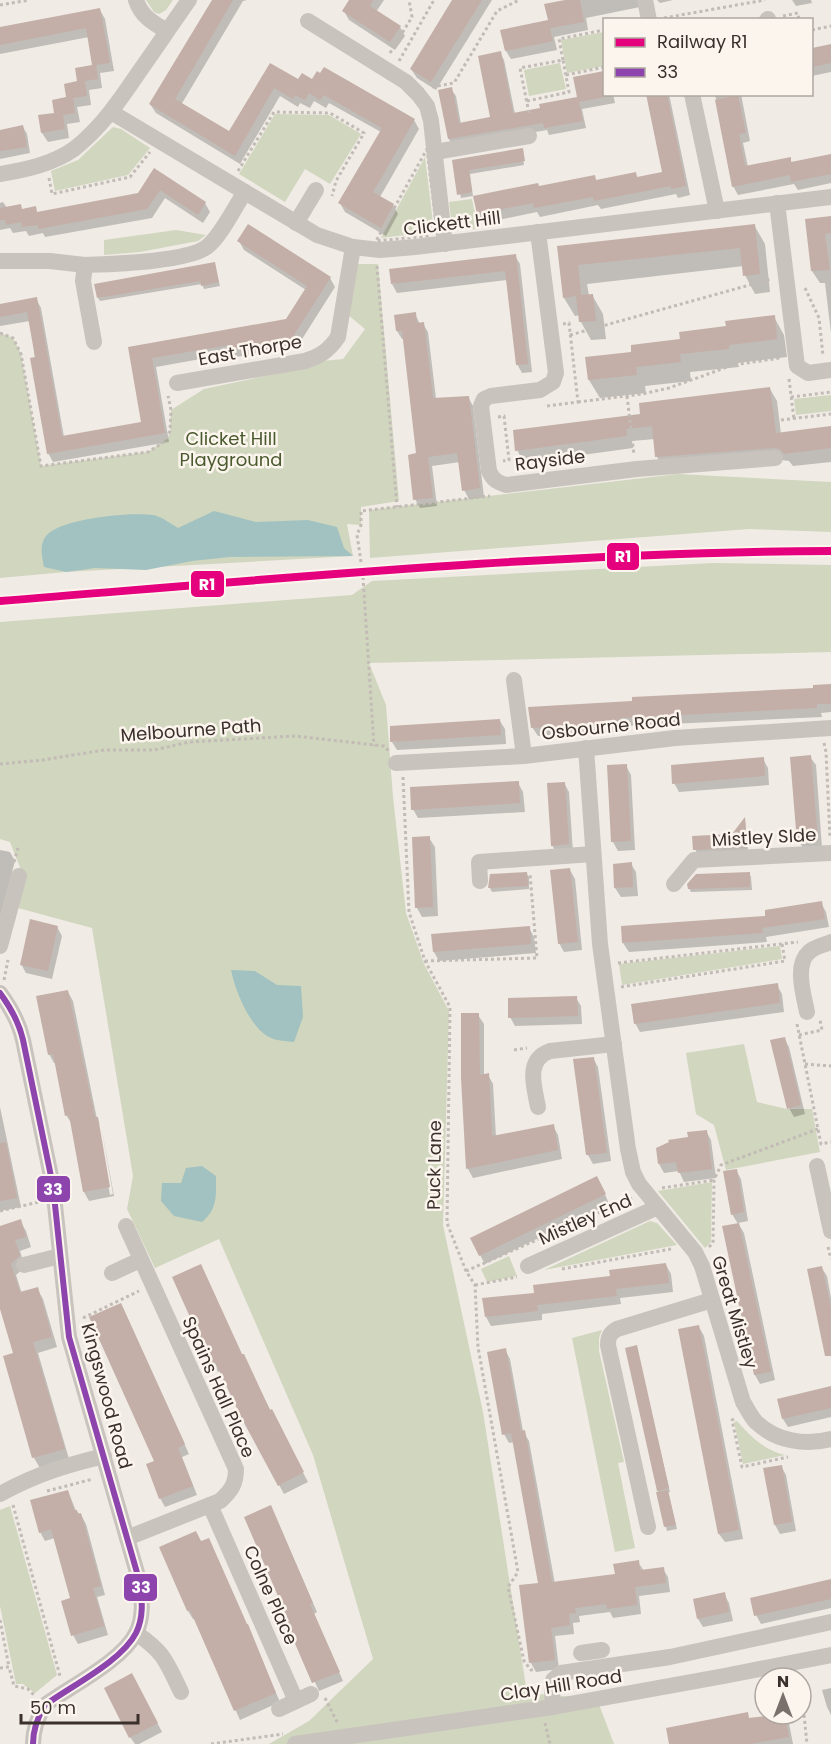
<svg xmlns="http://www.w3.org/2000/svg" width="831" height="1744" font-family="Poppins,sans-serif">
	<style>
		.green { fill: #d1d6bf }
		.water { fill: #a1c2c1 }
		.shadow { fill: #0003 }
		.building { fill: #c3afa7 }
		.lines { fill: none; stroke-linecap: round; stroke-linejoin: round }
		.path { stroke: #c2bbb6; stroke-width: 3; stroke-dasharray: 3 3; stroke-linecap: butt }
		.minor { stroke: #c9c3be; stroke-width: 16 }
		.bus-1-casing { stroke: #fbf5ee; stroke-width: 10 }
		.bus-1 { stroke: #8e44ad; stroke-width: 6 }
		.rail-1-casing { stroke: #fbf5ee; stroke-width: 12 }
		.rail-1 { stroke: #e5007d; stroke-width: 8 }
		.labels { text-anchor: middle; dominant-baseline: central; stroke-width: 5; stroke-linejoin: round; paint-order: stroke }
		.street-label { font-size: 18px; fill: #3b302b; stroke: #fbf5ee }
		.park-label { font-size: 18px; fill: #4a5a2e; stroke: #fbf5ee }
		.line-badge { stroke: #fbf5ee; stroke-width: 2 }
		.badge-label { font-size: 16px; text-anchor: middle; font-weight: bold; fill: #fff }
	</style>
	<rect width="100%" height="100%" fill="#f0ebe5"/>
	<g class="green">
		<path d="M146 0H173L166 10 159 14 154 12Z"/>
		<path d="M604 32V66L567 73 561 40Z"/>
		<path d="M560 63 566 89 529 96 524 70Z"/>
		<path d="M275 114 329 115 361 134 330 184 305 169 285 202 239 174Z"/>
		<path d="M113 127 121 129 150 148 128 175 55 191 51 171 78 160Z"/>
		<path d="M425 157 433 223 430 232 381 238Z"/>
		<path d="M472 199 478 229 465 230 457 228 451 219 449 202Z"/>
		<path d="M176 230 206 235 198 241 140 252 104 255V240Z"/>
		<path d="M355 264H378L399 501 361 507V525L347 524 353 556 66 572 0 578V333L13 338 21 354 41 466 148 452 168 438 170 431 171 410 204 389 279 373 312 362 343 359 365 329 348 315Z"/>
		<path d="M831 395V411L796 415 794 399Z"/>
		<path d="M678 474 831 482V532L749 529 370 558 369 510Z"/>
		<path d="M713 563 831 565V652L369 663 386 705 393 797 406 913 424 964 449 1011 443 1225 483 1412 527 1693 597 1699 614 1744H269L309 1721 373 1659 313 1455 219 1239 155 1268 127 1209 133 1176 92 928 18 908 25 880 10 842 0 839V622L352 595 372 581Z"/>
		<path d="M780 946 782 959 622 985 619 964Z"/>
		<path d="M744 1044 757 1102 787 1109H812L820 1152 726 1170 714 1125 696 1114 686 1053Z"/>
		<path d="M712 1182 711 1242 705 1248 658 1191Z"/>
		<path d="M650 1221 657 1223 677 1245 544 1270Z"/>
		<path d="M509 1256 517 1276 487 1282 481 1269Z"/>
		<path d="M602 1330 599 1338V1351L624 1462 618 1463 635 1548 615 1552 572 1338Z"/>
		<path d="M737 1421C751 1437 764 1450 785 1455L743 1464 734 1422Z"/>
		<path d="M10 1506 57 1675 35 1693 23 1684H16L0 1606V1510Z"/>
	</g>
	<g class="water">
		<path d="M214 511 256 522 308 520 337 527 344 548 353 556 230 557 192 561 146 570 95 568 66 572 44 567C42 557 39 545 46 536 60 518 132 512 153 515 161 516 171 524 178 528Z"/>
		<path d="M231 970 255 971 277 985 301 986 303 1017 294 1042C287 1041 277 1041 271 1038 250 1029 235 990 231 970Z"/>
		<path d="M202 1166 216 1176C216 1195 218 1209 202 1222L174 1216 161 1201 162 1183H181L186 1168Z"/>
	</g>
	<g class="shadow">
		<path d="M214 0H247L243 1 181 105 229 133 270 65 299 82 313 81 414 120 419 129 380 197 393 205 398 214 386 236 345 212 340 203 381 132 329 103 326 108 314 101 310 108 300 103 298 107 280 96 240 164 156 113 150 104Z"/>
		<path d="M351 0H384L376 12 400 27 405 36 395 50 349 20 344 11Z"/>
		<path d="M454 0H492L436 90 417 78 411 69Z"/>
		<path d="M572 0H645L640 7 586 18 588 30 554 37 557 50 511 59 506 51 549 21Z"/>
		<path d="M657 0H673L660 3Z"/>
		<path d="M792 0H811L812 3 796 6Z"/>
		<path d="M100 10 105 19 114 71 100 73 102 88 89 90 91 105 77 107 80 122 67 124 69 138 48 142 42 133 79 83 93 66 89 37 0 54V29Z"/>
		<path d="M831 46V72L812 76V50Z"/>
		<path d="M500 53 504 60 515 114 542 109 579 98 575 79 604 73V94H613L615 103 582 109 586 128 549 135 547 130 453 146 449 139 451 89 456 96 461 124 492 118Z"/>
		<path d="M648 94H669L690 195 678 198 676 194 601 209 598 205 540 217 537 212 484 223 478 214 475 197 597 181 635 174 638 178 664 174Z"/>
		<path d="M715 94H741L750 141 743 143 748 167 790 159 792 163 831 156V183L798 190 794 184 738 195 733 186Z"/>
		<path d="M23 127 27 134 30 153 0 159V131Z"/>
		<path d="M522 152 524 165 470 174 473 196 461 198 453 161Z"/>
		<path d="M155 170 205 203 210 212 203 223 165 198 152 218 45 237 43 233 29 236 26 231 13 233 10 228 0 230V203L3 202 7 208 22 210 35 208 38 213 138 194Z"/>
		<path d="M831 218V333L825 283H820L812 271 807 220Z"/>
		<path d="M754 225 765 244 770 292 755 294 745 275 744 266 587 284 589 296 592 295 603 314 606 339 591 340 581 322 580 315 575 316 564 298 559 247Z"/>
		<path d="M239 241 330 278 335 287 297 347 236 357 234 353 156 367 169 442 53 462 48 453 30 321 0 326V306L36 299 41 308 64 437 143 423 130 348 287 320 306 290 244 250Z"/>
		<path d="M515 256 520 264 532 372 522 373 517 364 507 280 397 293 392 284Z"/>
		<path d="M214 264 220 286 204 289 202 284 100 301 98 298Z"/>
		<path d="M415 314 420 324H423L428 332 436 399 468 397 473 406 484 497 469 499 464 490 460 462 432 466 437 506 420 508 415 499 418 455 404 339H402L397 331Z"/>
		<path d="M774 317 784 335 787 357 738 363 739 367 690 372 691 381 645 386 646 393 600 398 589 380 633 353Z"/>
		<path d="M770 389 777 401 781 434 831 427V462L793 466 789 461 782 460 664 469 657 457 655 439 632 441 633 448 524 463 517 450 641 415Z"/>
		<path d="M831 686V712L821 713 822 717 624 726V732L538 736 532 727 815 690Z"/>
		<path d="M500 721 505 729 506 744 397 750 392 742Z"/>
		<path d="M810 757 816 765 822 848 804 850 799 841Z"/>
		<path d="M763 759 768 768 769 785 679 792 674 783Z"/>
		<path d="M626 766 631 775 635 850 618 851 613 842Z"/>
		<path d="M518 783 523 792 525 812 418 818 413 809Z"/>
		<path d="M564 783 569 792 573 853 557 854 552 845Z"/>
		<path d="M745 820 748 850 697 853 695 849 733 835Z"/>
		<path d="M429 838 435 847 438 916 422 917 417 908Z"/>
		<path d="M0 850 10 852 15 861 0 918Z"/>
		<path d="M631 864 636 872 638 896 621 897 615 888Z"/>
		<path d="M570 870 575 879 582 950 564 952 559 943Z"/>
		<path d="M526 873 529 877V889L492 892 490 888 491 875Z"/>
		<path d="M749 873 751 877 752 890 691 892 689 888Z"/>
		<path d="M821 903 826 912 829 927 766 937 767 942 629 952 623 943 767 918Z"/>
		<path d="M57 927 62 936 52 979 26 973 21 964Z"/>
		<path d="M529 928 534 937 536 953 439 961 434 952 433 936Z"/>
		<path d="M777 985 782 994 784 1012 640 1032 635 1023Z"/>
		<path d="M68 992 73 1001 97 1119 100 1124 97 1121 110 1195 113 1194 101 1125 114 1196 89 1201 84 1192 72 1124 66 1115 56 1063H54L49 1054Z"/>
		<path d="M576 998 581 1006 582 1024 515 1026 510 1017Z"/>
		<path d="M478 1015 484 1024V1076L488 1075 493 1084 496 1137 553 1126 558 1135 562 1159 473 1178 468 1169 463 1078Z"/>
		<path d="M784 1038 789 1047 805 1114 794 1117 789 1108Z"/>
		<path d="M593 1058 598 1067 611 1161 593 1164 588 1155 575 1060Z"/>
		<path d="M0 1107 21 1207 0 1211Z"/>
		<path d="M706 1131 711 1140 716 1178 684 1182 679 1171 664 1173 659 1164 690 1139Z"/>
		<path d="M736 1170 741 1179 748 1221 738 1223 744 1233 775 1380 760 1384 755 1375 738 1224 732 1214Z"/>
		<path d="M602 1187 609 1204 485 1264 480 1255Z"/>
		<path d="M20 1221 26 1231 31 1247 20 1251 25 1267 16 1275 22 1294 37 1289 43 1299 57 1347 38 1353 69 1459 40 1468 34 1458 5 1357 15 1354 0 1303V1227Z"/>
		<path d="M666 1265 671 1274 673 1292 620 1298 621 1304 542 1314V1320L491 1326 486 1317 536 1294Z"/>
		<path d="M821 1267 827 1276 831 1298V1352Z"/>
		<path d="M174 1278 242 1356 308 1482 284 1494 243 1418 221 1370 218 1372 213 1363Z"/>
		<path d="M121 1305 189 1454 182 1457 197 1495 165 1507 160 1498 156 1462Z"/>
		<path d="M699 1327 704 1336 743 1539 725 1542 719 1534Z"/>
		<path d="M636 1347 670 1492H668L677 1529 667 1531 658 1490Z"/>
		<path d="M505 1350 510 1359 523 1431 529 1441 555 1584 616 1575 638 1562 644 1571 663 1569 668 1577 670 1592 639 1596 641 1614 613 1618 610 1612 579 1616 580 1622 573 1623 574 1634 555 1636 559 1669 536 1672 531 1663 521 1586 539 1584 514 1442 509 1443 504 1434Z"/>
		<path d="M831 1388V1417L788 1427 783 1419Z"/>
		<path d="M781 1466 786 1475 796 1531 780 1534 775 1525Z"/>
		<path d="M68 1491 76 1511 81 1515 86 1524 105 1595 97 1597 108 1635 78 1644 73 1635 72 1599 55 1538 45 1541 40 1532Z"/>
		<path d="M275 1516 317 1612 314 1614 343 1681 319 1691 286 1619 289 1618Z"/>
		<path d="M161 1548 247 1626 280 1702 240 1720 195 1619H193L188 1611Z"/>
		<path d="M831 1581V1608L761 1624 756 1615Z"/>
		<path d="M724 1594 729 1603 733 1621 703 1627 698 1619Z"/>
		<path d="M137 1684 162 1732 139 1744H135L130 1737Z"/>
		<path d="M831 1688V1715L827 1707 822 1690Z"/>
		<path d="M747 1714 750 1720 784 1714 789 1723 793 1744H671Z"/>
	</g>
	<g class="building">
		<path d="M212 0H233L175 99 229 131 270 63 298 79 302 73 312 79 317 71 320 73 324 67 415 119 373 192 394 204 381 228 338 203 382 128 324 95 320 100 309 93 305 100 295 95 293 99 274 88 235 156 149 104Z"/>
		<path d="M349 0H373L370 6 401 26 390 42 342 11Z"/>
		<path d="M452 0H482L431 82 410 69Z"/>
		<path d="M565 0H580L584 22 550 28 553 41 505 51 500 30 548 20 544 4Z"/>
		<path d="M100 8 110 63 96 65 98 79 85 81 87 96 73 98 75 113 63 115 65 129 41 133 38 115 54 113 52 100 66 97 64 84 77 81 75 68 92 65 86 28 0 45V27Z"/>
		<path d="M831 44V63L812 67V48Z"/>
		<path d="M501 51 513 113 540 108 539 104 577 97 573 77 604 71V97L579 102 583 121 544 128 543 123 448 139 438 90 452 87 459 123 490 117 478 56Z"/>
		<path d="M646 94H667L686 186 671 189V186L594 201 593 197 534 208 533 203 477 214 473 196 538 183 539 186 595 175 596 180 636 172 637 177 662 172Z"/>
		<path d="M738 95 746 133 739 134 745 166 791 157V162L831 154V174L791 182 790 175 732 187 715 100Z"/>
		<path d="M23 125 27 147 0 151V130Z"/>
		<path d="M523 148 525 161 469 170 472 192 457 195 452 160Z"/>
		<path d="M154 168 206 202 198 215 160 190 147 209 38 229V225L22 227 21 222 6 225 5 220H0V208L21 204 22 209 36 206 37 212 138 193Z"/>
		<path d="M831 216V233L825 234 830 270 811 271 805 219Z"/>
		<path d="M248 224 331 277 292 338 230 349 229 345 152 358 165 433 47 454 30 358 35 357 27 312 0 317V304L37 297 62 436 141 422 128 347 286 319 307 286 237 241Z"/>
		<path d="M755 224 760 274 743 276 740 248 578 265 581 295 593 294 596 321 579 322 576 296 563 298 557 246Z"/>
		<path d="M516 254 528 364 516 365 505 271 391 284 389 269Z"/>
		<path d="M215 262 219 282 201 286 200 281 97 298 94 284Z"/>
		<path d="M416 312 417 323 424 322 433 398 469 396 480 488 462 491 457 453 428 457 433 498 413 500 408 455 416 453 402 331H396L394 315Z"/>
		<path d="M775 315 777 339 729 345V349L680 354 681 362 636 367 637 375 588 380 585 357 631 352V345L680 339 679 332 726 326 725 321Z"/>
		<path d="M770 387 776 433 831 426V448L784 454 780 449 774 448 655 457 652 426 626 429 627 436 515 451 513 430 640 414 639 403Z"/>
		<path d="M831 684V704H817V708L620 718V723L531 728 528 707 632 701V697L813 688V685Z"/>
		<path d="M500 719 501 735 390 742V726Z"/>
		<path d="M811 755 818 840 797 842 790 757Z"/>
		<path d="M764 757 765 776 672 784 671 765Z"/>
		<path d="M627 764 631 841 611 842 607 765Z"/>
		<path d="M519 781 520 803 411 810 410 787Z"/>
		<path d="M565 782 569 844 551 846 547 783Z"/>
		<path d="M745 817 747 847 693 850 692 836 732 834Z"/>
		<path d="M430 836 433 907 415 908 412 837Z"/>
		<path d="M632 862 633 887 614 888 613 864Z"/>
		<path d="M570 868 578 942 558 944 550 870Z"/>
		<path d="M527 872 528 886 488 888 490 874Z"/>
		<path d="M750 872V887L688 889 687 884 696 874Z"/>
		<path d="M822 901 825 919 762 928 763 933 622 943 621 926 765 916V910Z"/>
		<path d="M30 919 58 926 48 971 20 965Z"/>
		<path d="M530 926 531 944 433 952 431 934Z"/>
		<path d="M778 983 780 1003 634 1024 631 1004Z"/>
		<path d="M68 990 95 1117H98L110 1187 83 1192 69 1115 65 1116 53 1054 48 1055 36 996Z"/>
		<path d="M577 996 578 1016 508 1018V998Z"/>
		<path d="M461 1013H479L480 1075 489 1073 492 1136 554 1124 558 1150 466 1169 461 1078Z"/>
		<path d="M785 1037 801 1105 787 1109 770 1040Z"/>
		<path d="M594 1057 607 1153 586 1155 573 1059Z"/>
		<path d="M707 1130 712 1169 678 1173 676 1162 658 1164 656 1148 669 1142 668 1140 688 1137 687 1132Z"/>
		<path d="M6 1142 17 1198 0 1201V1143Z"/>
		<path d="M737 1169 744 1212 731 1215 723 1171Z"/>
		<path d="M597 1176 606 1194 479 1256 470 1238Z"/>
		<path d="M21 1219 26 1237 15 1240 20 1255 11 1264 20 1292 38 1287 52 1337 33 1342 65 1449 32 1458 3 1356 13 1353 0 1309V1226Z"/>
		<path d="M739 1223 771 1372 754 1375 722 1226Z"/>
		<path d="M666 1263 669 1283 616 1289 617 1296 537 1305 538 1311 485 1317 482 1298 534 1293 533 1285 610 1276 609 1270Z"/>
		<path d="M201 1264 242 1354H244L270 1410 272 1409 304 1472 278 1486 242 1419 215 1362 211 1364 172 1277Z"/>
		<path d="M822 1266 831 1308V1356H825L807 1269Z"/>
		<path d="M121 1303 185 1444 178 1448 193 1486 159 1499 146 1464 154 1461 89 1317Z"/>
		<path d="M699 1325 739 1530 718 1534 678 1329Z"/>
		<path d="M637 1345 669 1488 657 1491 625 1348Z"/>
		<path d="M506 1348 521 1431 525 1430 552 1582 615 1574 613 1564 639 1560 640 1570 664 1567 666 1583 635 1587 637 1605 607 1609 606 1604 575 1608 576 1613 569 1614 570 1625 551 1628 555 1660 529 1663 519 1585 538 1583 511 1433 502 1435 487 1352Z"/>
		<path d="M831 1386V1408L782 1419 777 1399Z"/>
		<path d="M782 1465 792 1522 774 1525 763 1468Z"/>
		<path d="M68 1490 74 1510H77L78 1514 81 1513 101 1586 93 1588 104 1626 71 1636 61 1601 70 1598 51 1529 39 1533 30 1500Z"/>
		<path d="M668 1490 676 1525 664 1527 656 1492Z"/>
		<path d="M271 1505 313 1603 310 1604 340 1672 312 1683 284 1618 287 1617 244 1517Z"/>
		<path d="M196 1531 201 1541 209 1538 247 1624H248L276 1693 234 1711 190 1610 187 1611 159 1547Z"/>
		<path d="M831 1579V1599L754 1616 750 1598Z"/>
		<path d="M725 1592 729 1612 697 1619 693 1599Z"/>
		<path d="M132 1673 158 1723 129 1738 104 1688Z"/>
		<path d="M748 1712 749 1718 785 1714 789 1737 749 1744H669L666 1728Z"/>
	</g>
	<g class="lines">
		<g class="path">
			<path d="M0 5 29 0"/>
			<path d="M783 16 798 13 799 20"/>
			<path d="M664 18 765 0"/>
			<path d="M812 30 831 26"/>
			<path d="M390 53 412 17 409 0"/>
			<path d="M563 60 559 39 604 30"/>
			<path d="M399 61 434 0"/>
			<path d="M566 75 604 67"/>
			<path d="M432 87 454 83 497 11 519 0"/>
			<path d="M527 101 569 92 563 60 520 68 529 113"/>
			<path d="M427 149 436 224 432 233 428 236 376 241Z"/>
			<path d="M238 171 274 112 330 113 364 133 336 181 332 196"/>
			<path d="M49 178 52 194 130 177 150 152"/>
			<path d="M377 266 397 507"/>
			<path d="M805 288 819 318 823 356"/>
			<path d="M0 333 13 338 21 354 41 466 148 452 164 442 170 431 171 410 168 396"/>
			<path d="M570 335 771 279"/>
			<path d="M789 379 794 419"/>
			<path d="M627 396 634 455"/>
			<path d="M791 397 831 392"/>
			<path d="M578 402 642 394 669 388 733 365 780 358"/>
			<path d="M547 406 578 402 569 323 563 324"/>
			<path d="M498 417 504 416 509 460 503 461"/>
			<path d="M781 420 831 414"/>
			<path d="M361 562 357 535 361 525V511L490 496"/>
			<path d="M363 577 374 746"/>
			<path d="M824 743 826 752 830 838"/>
			<path d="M0 764 43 760 104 750H154L189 742 295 736 384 746 389 751"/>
			<path d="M403 777 409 912 425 961 450 1007 447 1223 466 1271 475 1285 478 1347 518 1572 508 1587 524 1661 531 1670 541 1668"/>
			<path d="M14 862 18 848"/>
			<path d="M782 944 785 961"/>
			<path d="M425 961 537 958 530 874"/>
			<path d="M618 963 798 942"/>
			<path d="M4 980 8 960"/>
			<path d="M621 987 785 961"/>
			<path d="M797 1024 821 1144 831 1142"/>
			<path d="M799 1035 822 1030 820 1020"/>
			<path d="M514 1050 527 1048"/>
			<path d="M805 1064 831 1066"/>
			<path d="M662 1188 714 1180"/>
			<path d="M0 1211 39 1202"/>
			<path d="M709 1247 713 1243 714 1180 721 1165 818 1129"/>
			<path d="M828 1247 831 1259"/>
			<path d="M562 1269 671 1249"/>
			<path d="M466 1271 632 1198"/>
			<path d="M475 1285 517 1277"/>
			<path d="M83 1318 139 1291"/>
			<path d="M734 1419 732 1420 742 1467 788 1457"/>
			<path d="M47 1491 93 1479"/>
			<path d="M13 1505 60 1676"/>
			<path d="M0 1620 9 1667"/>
			<path d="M0 1668 9 1667 14 1686 28 1689 35 1696"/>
			<path d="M801 1685 807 1744"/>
			<path d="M325 1698 338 1724"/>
			<path d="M545 1723 550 1744"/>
			<path d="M211 1744 283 1734"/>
		</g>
		<g class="minor">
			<path d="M136 0C141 16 153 23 167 31"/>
			<path d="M645 0 649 20"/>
			<path d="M767 20 768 19"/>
			<path d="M308 21 406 82 418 94 427 106 431 121 445 244"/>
			<path d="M692 94 717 211"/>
			<path d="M111 112 317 235 353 247 380 250 415 247 831 197"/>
			<path d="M435 152 529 136"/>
			<path d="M0 174C25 170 53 164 74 149 101 128 120 100 139 72 156 48 172 24 189 0"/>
			<path d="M777 203 797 366 808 373 831 370"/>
			<path d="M296 223 316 190"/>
			<path d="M538 232 556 373 553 382 540 390 491 396 484 399 481 406 489 471C493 480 497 482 506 485L637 469 775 458"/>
			<path d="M0 261H50L85 265"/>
			<path d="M94 342 83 281 85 265C111 264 190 262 208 246 222 234 234 208 245 192"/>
			<path d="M177 383 305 361C321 356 329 350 338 337L353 247"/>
			<path d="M514 680 524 756"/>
			<path d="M586 748 600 944 628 1149 633 1172 639 1184 695 1252 702 1266 743 1402C747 1408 751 1417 756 1422 776 1441 805 1446 831 1439"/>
			<path d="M396 763 524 756 675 738 831 728"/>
			<path d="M480 881 479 862 593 854"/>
			<path d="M674 884 694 860 831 853"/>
			<path d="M0 946 19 876"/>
			<path d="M0 993C11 1008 19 1022 23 1040L53 1186 69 1337 140 1583C142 1600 144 1617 136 1633 122 1661 71 1686 45 1705 37 1718 33 1729 33 1744"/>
			<path d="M807 1012C804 996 794 965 809 952 814 947 824 945 831 942"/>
			<path d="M538 1107C534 1086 525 1060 550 1051L614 1044"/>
			<path d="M817 1166 831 1231"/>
			<path d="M126 1226 236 1469C236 1484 231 1491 220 1501L127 1538"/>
			<path d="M24 1265 60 1256"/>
			<path d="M528 1266 658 1207"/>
			<path d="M112 1273 140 1260"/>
			<path d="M0 1494C37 1474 63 1466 104 1456"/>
			<path d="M210 1505 296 1701"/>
			<path d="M648 1527 608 1345C608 1337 610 1333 617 1329L712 1300"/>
			<path d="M136 1633C165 1653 166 1661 181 1692"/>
			<path d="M581 1653 602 1650"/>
			<path d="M553 1707 552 1690 553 1680 561 1673 670 1657 831 1622"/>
			<path d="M279 1709 311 1694"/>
			<path d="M295 1744 553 1707 724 1676 831 1655"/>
		</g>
		<g class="bus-1-casing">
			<path id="bus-1" d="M0 993C11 1008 19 1022 23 1040L53 1186 69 1337 140 1583C142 1600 144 1617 136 1633 122 1661 71 1686 45 1705 37 1718 33 1729 33 1744"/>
		</g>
		<use href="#bus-1" class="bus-1"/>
		<g class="rail-1-casing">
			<path id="rail-1" d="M0 601C276 579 554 552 831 551"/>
		</g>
		<use href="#rail-1" class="rail-1"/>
	</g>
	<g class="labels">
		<g class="street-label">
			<text transform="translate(452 223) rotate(-7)">Clickett Hill</text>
			<text transform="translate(250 350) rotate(-10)">East Thorpe</text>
			<text transform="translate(550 460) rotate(-7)">Rayside</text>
			<text transform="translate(611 726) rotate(-6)">Osbourne Road</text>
			<text transform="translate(191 730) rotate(-4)">Melbourne Path</text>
			<text transform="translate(764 837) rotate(-3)">Mistley SIde</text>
			<text transform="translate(434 1165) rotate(-89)">Puck Lane</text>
			<text transform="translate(585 1219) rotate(-24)">Mistley End</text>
			<text transform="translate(735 1312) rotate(73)">Great Mistley</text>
			<text transform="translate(219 1387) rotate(66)">Spains Hall Place</text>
			<text transform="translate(107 1396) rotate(75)">Kingswood Road</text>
			<text transform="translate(271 1595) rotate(66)">Colne Place</text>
			<text transform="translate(561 1685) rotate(-9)">Clay Hill Road</text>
		</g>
		<g class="park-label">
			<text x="231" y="438">Clicket Hill<tspan x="231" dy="21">Playground</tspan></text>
		</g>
	</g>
	<g class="line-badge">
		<rect x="606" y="542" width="34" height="29" rx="6" fill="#e5007d"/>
		<rect x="190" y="570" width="35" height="28" rx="6" fill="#e5007d"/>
		<rect x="36" y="1175" width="35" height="28" rx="6" fill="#8e44ad"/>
		<rect x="123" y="1573" width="35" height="29" rx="6" fill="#8e44ad"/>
	</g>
	<g class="badge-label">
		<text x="623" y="562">R1</text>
		<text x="207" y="590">R1</text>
		<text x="53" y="1195">33</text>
		<text x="141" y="1593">33</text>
	</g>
	<rect x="603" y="18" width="210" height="78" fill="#fbf5ee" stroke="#aea6a0" stroke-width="1.5"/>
	<rect x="615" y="38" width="30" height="9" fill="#e5007d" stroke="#aea6a0" stroke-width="1.5"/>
	<text x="657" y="48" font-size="18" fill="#3b302b">Railway R1</text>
	<rect x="615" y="68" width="30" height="9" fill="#8e44ad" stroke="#aea6a0" stroke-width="1.5"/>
	<text x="657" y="78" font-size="18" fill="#3b302b">33</text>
	<g transform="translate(783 1696)"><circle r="28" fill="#fbf5ee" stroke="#aea6a0" stroke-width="1.5"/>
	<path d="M0-4.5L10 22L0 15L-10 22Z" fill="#7a716c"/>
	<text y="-9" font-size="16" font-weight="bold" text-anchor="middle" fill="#3b302b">N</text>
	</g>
	<path d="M21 1714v9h117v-9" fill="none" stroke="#3b302b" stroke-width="3"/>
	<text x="30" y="1714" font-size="18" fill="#3b302b" stroke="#fbf5ee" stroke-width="4.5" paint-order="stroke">50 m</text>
</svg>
